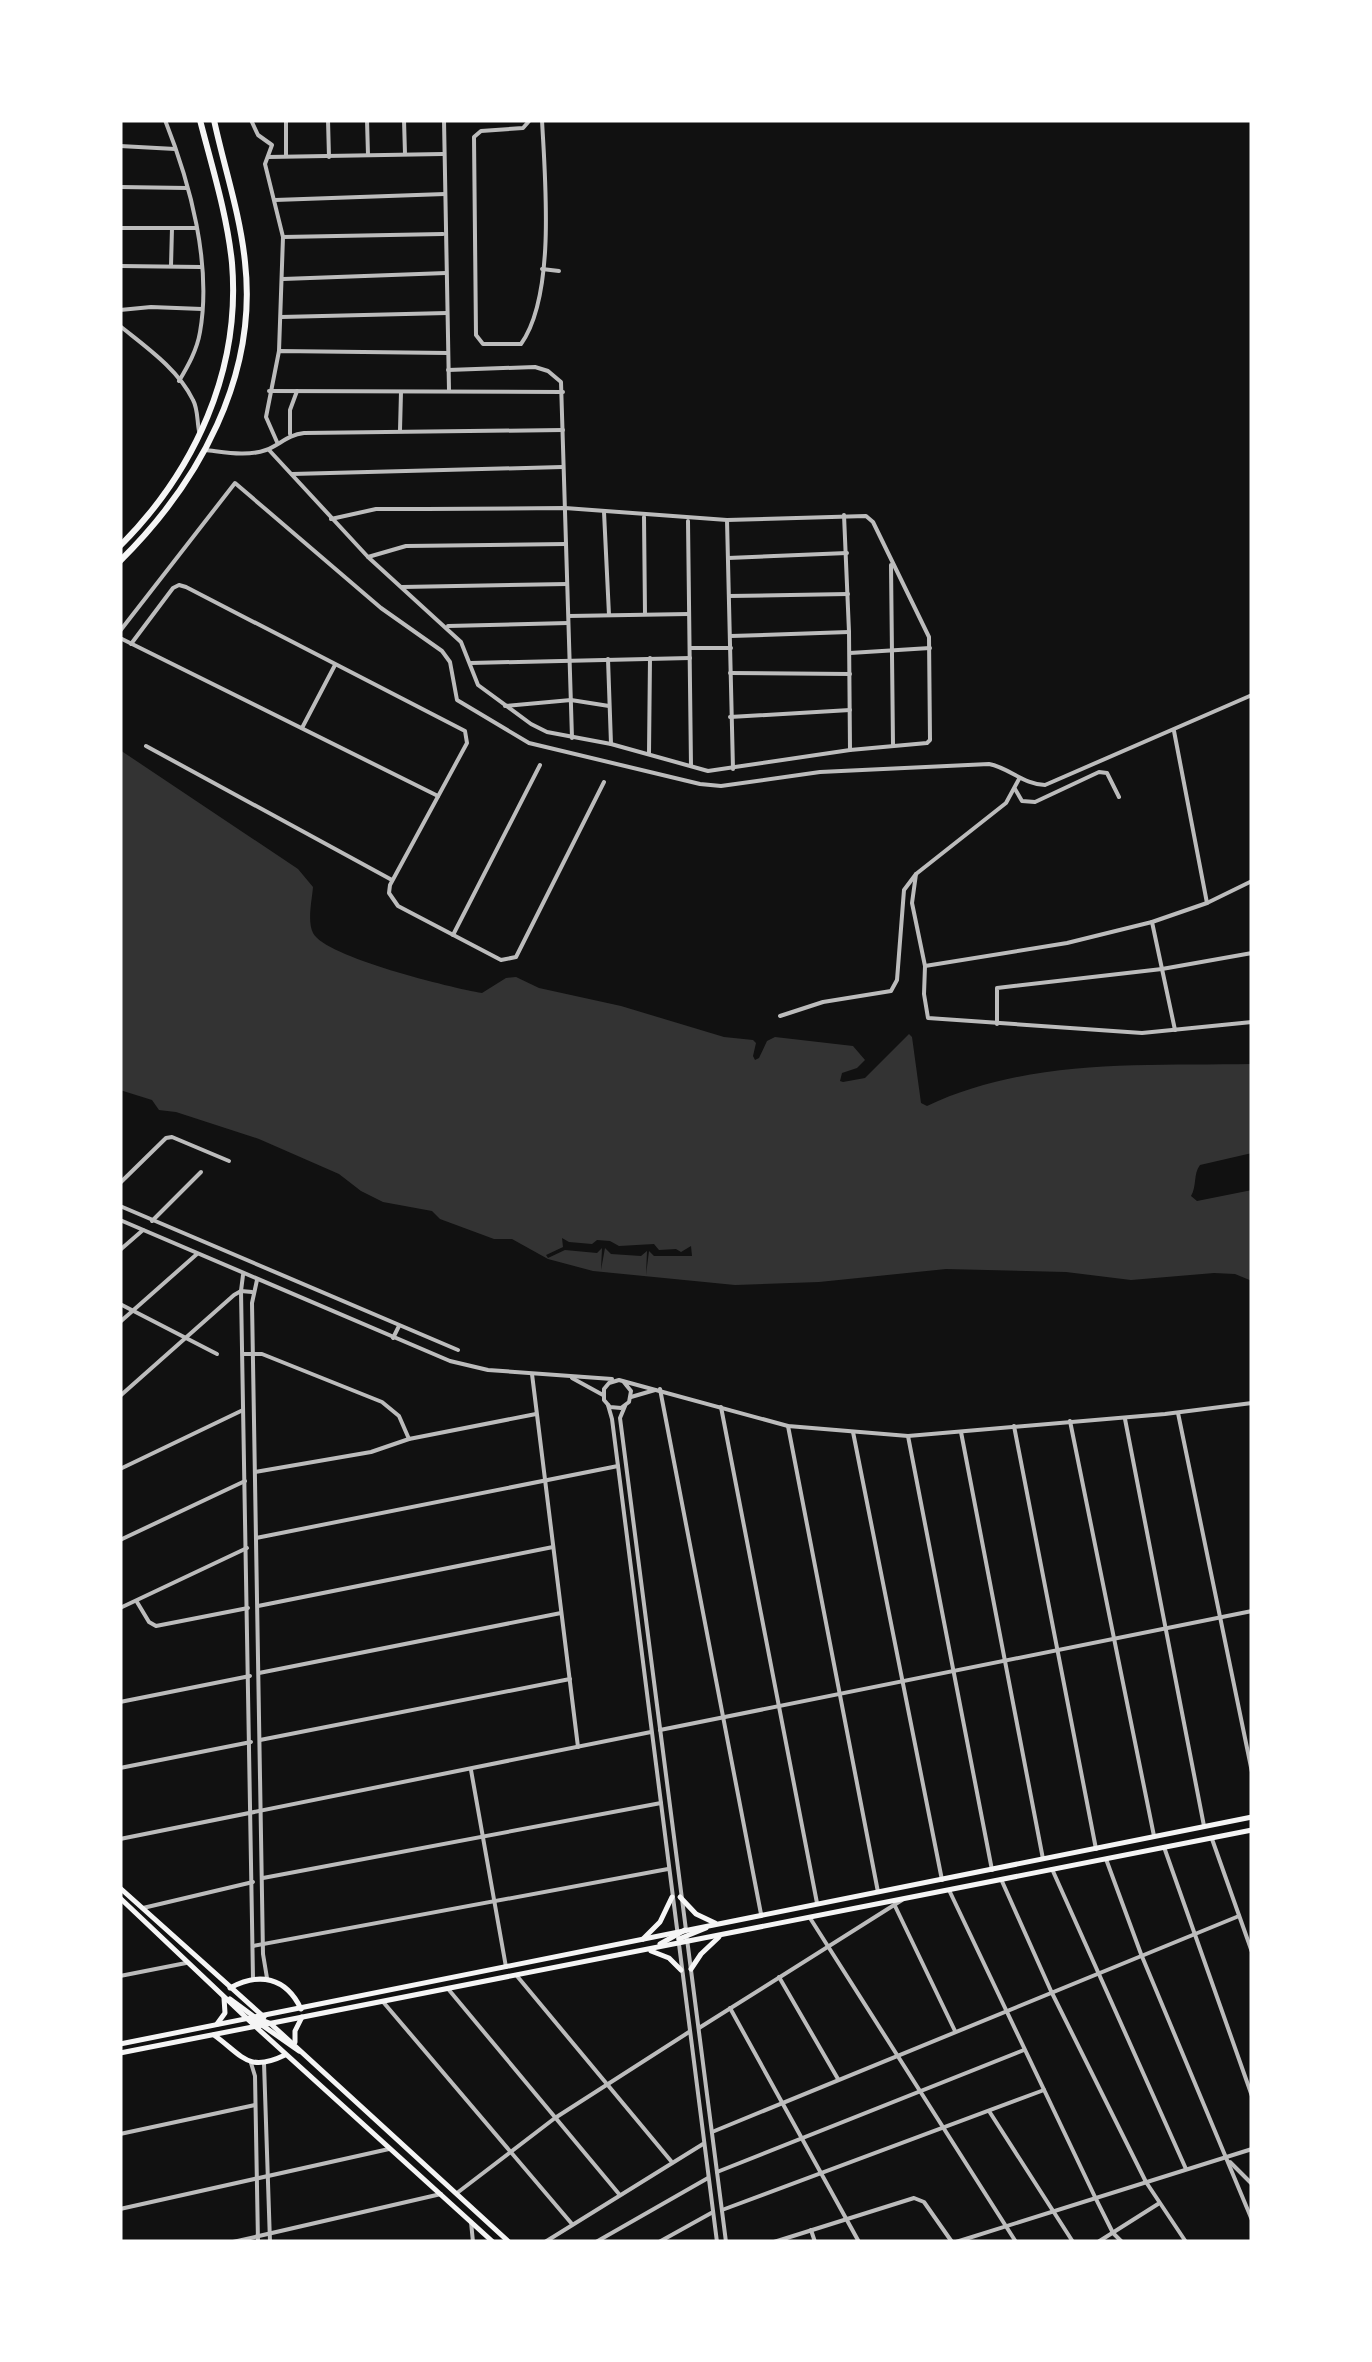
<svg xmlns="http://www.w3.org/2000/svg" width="1372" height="2362" font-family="'IBM Plex Serif',serif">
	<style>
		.water { fill: #333 }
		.pier { fill: #111 }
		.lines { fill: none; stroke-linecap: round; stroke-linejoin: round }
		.minor { stroke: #bcbcbc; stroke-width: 4 }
		.tertiary { stroke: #bcbcbc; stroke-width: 4 }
		.primary { stroke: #f5f5f5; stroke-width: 5 }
		.motorway { stroke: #f5f5f5; stroke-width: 6 }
	</style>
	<rect width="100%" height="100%" fill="#111"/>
	<path class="water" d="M120 750 298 869 313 887C312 900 307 921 313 933 325 957 452 988 482 993L506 978 516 977 539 988 621 1006 724 1037 753 1040 756 1043 753 1056 755 1060 759 1058 767 1041 775 1037 853 1046 865 1060 857 1068 842 1073 840 1081 843 1082 865 1078 909 1034 912 1037 921 1103 927 1106C1029 1058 1143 1066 1252 1064V1153L1200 1165C1193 1174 1197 1186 1191 1196L1197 1201 1252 1190V1281L1235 1274 1214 1273 1131 1280 1066 1272 946 1269 819 1282 735 1285 593 1271 548 1259 512 1239H494L440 1219 432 1211 383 1202 361 1191 339 1174 259 1139 176 1112 159 1110 152 1100 120 1090Z"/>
	<path class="pier" d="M562 1238 569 1242 592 1244 597 1240 610 1241 619 1246 654 1244 659 1250 676 1249 681 1252 691 1246 692 1256H654L649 1251 646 1275 647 1251 641 1256 611 1254 605 1248 601 1270 602 1248 597 1253 565 1250 548 1258 546 1255 563 1247Z"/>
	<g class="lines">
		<g class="minor">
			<path d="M165 120C190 183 212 264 200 332 197 350 188 366 179 381"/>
			<path d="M251 120 258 135 272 145 265 164 283 237 279 351"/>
			<path d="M286 120V155"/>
			<path d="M328 120 329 157"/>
			<path d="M367 120 368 155"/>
			<path d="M404 120 405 154"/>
			<path d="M444 120 449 390"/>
			<path d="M530 120 523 128 481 131 474 137 476 335 483 344H521C556 295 545 179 542 120"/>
			<path d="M120 146 175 149"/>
			<path d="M268 157 443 154"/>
			<path d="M120 187 187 188"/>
			<path d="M275 200 445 194"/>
			<path d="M120 228H196"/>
			<path d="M283 237 443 234"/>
			<path d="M120 266 201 267"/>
			<path d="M171 266 172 228"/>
			<path d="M542 269 559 271"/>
			<path d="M283 279 446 273"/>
			<path d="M120 310 151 307 202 309"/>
			<path d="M281 317 447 313"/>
			<path d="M120 326C146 347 178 369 193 400 198 409 197 421 199 431"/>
			<path d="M448 370 535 367 548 371 561 382 572 738"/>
			<path d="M269 391 563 392"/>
			<path d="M400 430 401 392"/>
			<path d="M290 434V410L297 391"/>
			<path d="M277 442 266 417 279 351 448 353"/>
			<path d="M205 450C224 452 247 457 266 450 280 445 287 435 304 433L563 430"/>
			<path d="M269 450 368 557 461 642 478 685 531 724 547 732 611 744 708 771 850 750 927 743 930 740 929 637 873 522 866 516 727 520 565 508 426 509H376L331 519"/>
			<path d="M292 474 562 467"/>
			<path d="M604 512 609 615"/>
			<path d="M844 515 849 632 850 750"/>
			<path d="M644 517 645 614"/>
			<path d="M727 520 733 769"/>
			<path d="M688 521 691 766"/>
			<path d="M368 557 406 546 566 544"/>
			<path d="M728 558 847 553"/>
			<path d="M891 565 893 745"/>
			<path d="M402 587 567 584"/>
			<path d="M729 596 848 594"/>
			<path d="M569 616 689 614"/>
			<path d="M448 626 568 623"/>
			<path d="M120 631 235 483 381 608 442 651 450 662 457 700 529 743 700 784 721 786 820 772 989 764C1010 768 1024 785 1045 785L1252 695"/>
			<path d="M731 636 849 632"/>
			<path d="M120 638 438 796"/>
			<path d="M131 644 173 588 179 585 186 587 465 731 467 743 390 885 389 893 398 906 501 960 516 957 604 782"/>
			<path d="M690 648H731"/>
			<path d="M850 653 930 648"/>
			<path d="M608 659 611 744"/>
			<path d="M471 663 690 658"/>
			<path d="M730 673 850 674"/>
			<path d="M505 706 571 700 609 706"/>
			<path d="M730 717 850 710"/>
			<path d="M302 728 335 665"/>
			<path d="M1174 731 1207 903"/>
			<path d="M146 746 392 880"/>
			<path d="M649 753 650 658"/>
			<path d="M1015 789 1022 801 1035 802 1099 772 1107 773 1119 797"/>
			<path d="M1152 922 1067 943 925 966 924 994 928 1018 1142 1033 1252 1022"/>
			<path d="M453 935 540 765"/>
			<path d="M925 966 912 903 916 874 1006 803 1019 779"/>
			<path d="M780 1016 823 1002 891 991 897 980 904 890 916 874"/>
			<path d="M997 1024V988L1162 969 1252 953"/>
			<path d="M1175 1030 1152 922 1207 903 1252 881"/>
			<path d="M120 1183 166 1138 172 1137 229 1161"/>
			<path d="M120 1206 458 1350"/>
			<path d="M152 1221 201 1172"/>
			<path d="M120 1250 143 1230"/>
			<path d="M120 1304 217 1354"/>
			<path d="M120 1322 197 1254"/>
			<path d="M243 1354H262L382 1402 399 1416 409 1439"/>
			<path d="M532 1374 578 1747"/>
			<path d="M660 1389 761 1914"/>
			<path d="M120 1396 234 1295 241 1291 252 1292"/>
			<path d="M721 1407 817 1903"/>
			<path d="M1178 1413 1252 1772"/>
			<path d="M1125 1419 1204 1826"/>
			<path d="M1070 1421 1154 1836"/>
			<path d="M788 1426 878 1892"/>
			<path d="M1014 1426 1096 1849"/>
			<path d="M853 1432 942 1880"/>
			<path d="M961 1432 1043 1859"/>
			<path d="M908 1436 992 1870"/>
			<path d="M120 1469 243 1410"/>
			<path d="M255 1472 371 1452 409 1439 536 1414"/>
			<path d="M256 1538 618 1466"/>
			<path d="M120 1540 245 1481"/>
			<path d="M137 1602 149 1622 156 1626 248 1608"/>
			<path d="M258 1606 553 1547"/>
			<path d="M120 1608 247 1548"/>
			<path d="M259 1673 561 1613"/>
			<path d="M120 1702 250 1676"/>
			<path d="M260 1740 570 1679"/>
			<path d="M120 1768 251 1742"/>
			<path d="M471 1770 506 1967"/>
			<path d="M1212 1839 1252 1952"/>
			<path d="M1164 1847 1252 2096"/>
			<path d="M1106 1859 1141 1954 1252 2220"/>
			<path d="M1052 1869 1186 2169"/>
			<path d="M263 1878 661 1803"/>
			<path d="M1001 1879 1051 1991 1146 2182 1186 2242"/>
			<path d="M949 1890 1095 2197 1113 2233 1122 2242"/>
			<path d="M895 1906 955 2031"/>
			<path d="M143 1908 253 1882"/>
			<path d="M810 1918 1016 2242"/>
			<path d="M253 1946 668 1869"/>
			<path d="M120 1976 186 1963"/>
			<path d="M517 1976 671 2161"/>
			<path d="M779 1977 838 2079"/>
			<path d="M449 1990 619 2194"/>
			<path d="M384 2003 572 2224"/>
			<path d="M730 2008 859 2242"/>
			<path d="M699 2028 902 1900"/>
			<path d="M989 2111 1073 2242"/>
			<path d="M712 2132 1239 1916"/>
			<path d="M120 2134 255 2105"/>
			<path d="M1230 2162 1252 2184"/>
			<path d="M717 2172 1024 2050"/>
			<path d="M457 2193 555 2118 689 2032"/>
			<path d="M120 2209 389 2149"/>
			<path d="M722 2210 1044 2090"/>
			<path d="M471 2222 473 2242"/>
			<path d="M811 2230 815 2242"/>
			<path d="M233 2242 441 2194"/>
			<path d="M545 2242 703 2144"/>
			<path d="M596 2242 708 2178"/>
			<path d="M659 2242 713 2212"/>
			<path d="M774 2242 914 2198 924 2202 952 2242"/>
			<path d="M956 2242 1252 2149"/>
			<path d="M1098 2242 1158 2204"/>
		</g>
		<g class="tertiary">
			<path d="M120 1220 450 1361 488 1370 612 1379"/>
			<path d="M243 1275 241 1291 253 1978"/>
			<path d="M257 1280 252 1303 263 1954 267 1978"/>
			<path d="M393 1338 399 1326"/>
			<path d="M572 1378 603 1395"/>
			<path d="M623 1381 631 1391 629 1402 621 1408 610 1407 604 1400V1389L609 1383 619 1380 788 1426 908 1436 1165 1414 1252 1403"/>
			<path d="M631 1397 655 1390"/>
			<path d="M608 1405 612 1419 717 2242"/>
			<path d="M625 1406 620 1418 686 1930"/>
			<path d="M660 1730 1252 1611"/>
			<path d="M120 1839 651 1732"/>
			<path d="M687 1939 726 2242"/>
			<path d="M251 2063 255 2076 258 2242"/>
			<path d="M264 2063 270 2242"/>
		</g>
		<g class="primary">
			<path d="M120 1888 264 2017"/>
			<path d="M680 1897 696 1914 715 1923"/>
			<path d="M120 1898 256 2027 493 2242"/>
			<path d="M643 1939 660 1922 672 1897"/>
			<path d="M679 1939 706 1928"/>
			<path d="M660 1944 685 1930"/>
			<path d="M651 1951 669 1958 681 1970"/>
			<path d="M691 1969 701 1954 719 1937"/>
			<path d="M230 1988C259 1972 286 1977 301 2009"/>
			<path d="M230 1999 256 2018 272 2024"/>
			<path d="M249 2020 259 2023 299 2051"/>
			<path d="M217 2024 225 2013 224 1998"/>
			<path d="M272 2025 509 2242"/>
			<path d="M214 2035C243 2056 248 2073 285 2055"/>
			<path d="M295 2042V2031L302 2017"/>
			<path d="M120 2044 1252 1817"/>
			<path d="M120 2053 1252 1830"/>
		</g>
		<g class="motorway">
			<path d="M120 546C195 471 241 370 232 263 227 214 212 167 200 120"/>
			<path d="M120 561C199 483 258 376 245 262 240 213 224 167 214 120"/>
		</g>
	</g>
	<rect width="1372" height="2362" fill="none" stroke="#ffffff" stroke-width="245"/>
</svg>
